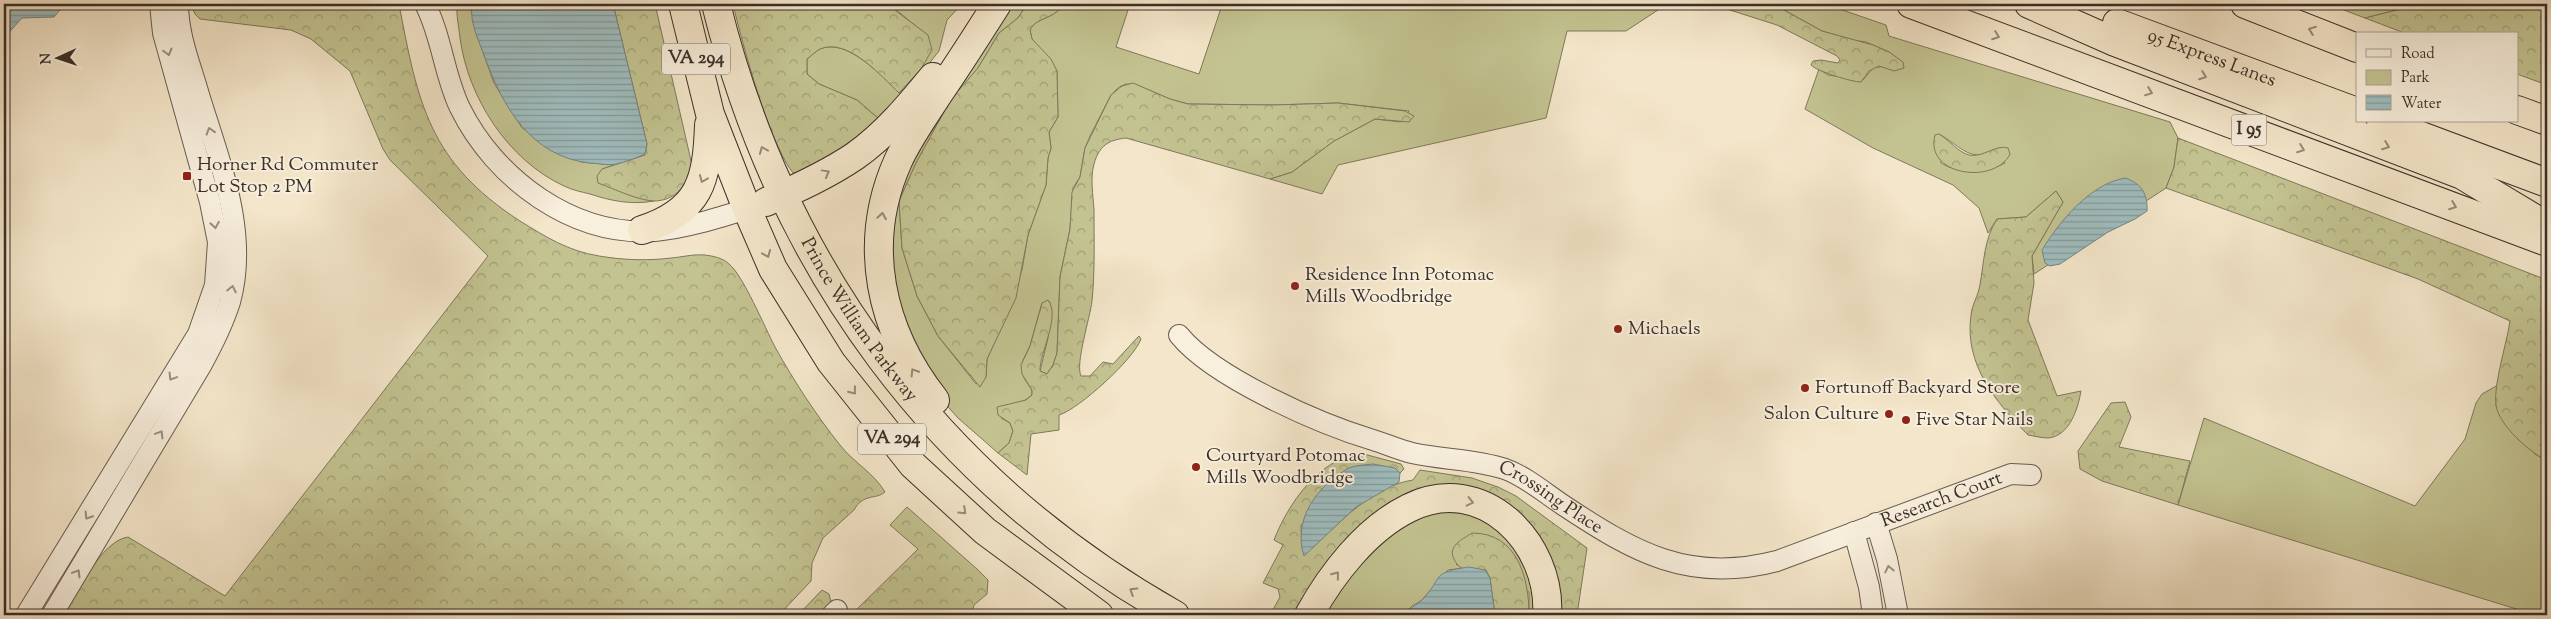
<svg xmlns="http://www.w3.org/2000/svg" width="2551" height="619" font-family="'Sorts Mill Goudy',serif">
	<style>
		.green { fill: #c3c391; stroke: #7e795c; fill-rule: evenodd }
		.forest { fill: url(#forest-crowns); stroke: #7e795c }
		.water { fill: url(#water-rules); stroke: #778483 }
		.lines { fill: none; stroke-linecap: round; stroke-linejoin: round }
		.minor-casing { stroke: #685d50; stroke-width: 22 }
		.highway-casing { stroke: #3a2f28; stroke-width: 30 }
		.minor { stroke: #f8efdd; stroke-width: 20 }
		.highway { stroke: #f4e6ca; stroke-width: 28 }
		.oneway { stroke: #978a79 }
		.oneway2 { stroke: #998f82 }
		.poi-dot { fill: #8f2418; stroke: #f8efdd; stroke-width: 2 }
		.labels { text-anchor: middle; dominant-baseline: central; stroke-width: 4; stroke-linejoin: round; paint-order: stroke }
		.shield { fill: #f8efdd; stroke: #73695e; stroke-width: 1 }
		.shield-label { font-size: 18px; font-weight: bold; fill: #3a2f28 }
		.street-label { font-size: 19px; fill: #3a2f28; stroke: #f8efdd }
		.poi-label { font-size: 19px; fill: #3a2f28; stroke: #f8efdd; text-anchor: start }
	</style>
	<defs>
		<pattern id="forest-crowns" width="20" height="18" patternUnits="userSpaceOnUse" patternTransform="scale(1.25)"><rect width="20" height="18" fill="#c3c391"/><path d="M2 6a3 3 0 1 1 6 0M12 15a3 3 0 1 1 6 0" fill="none" stroke="#9f9f76"/></pattern>
		<pattern id="water-rules" width="6" height="5" patternUnits="userSpaceOnUse" patternTransform="scale(1.25)"><rect width="6" height="5" fill="#9fbdbf"/><path d="M0 2.5h6" fill="none" stroke="#839a9b"/></pattern>
	</defs>
	<rect width="100%" height="100%" fill="#f4e6ca"/>
	<filter id="stains"><feTurbulence type="fractalNoise" baseFrequency=".004" numOctaves="4"/><feColorMatrix values="0 0 0 0 .2 0 0 0 0 .09 0 0 0 0 .02 0 0 0 .5 -.17"/></filter>
	<radialGradient id="worn" r=".72"><stop offset=".6" stop-color="#630" stop-opacity="0"/><stop offset="1" stop-color="#630" stop-opacity=".3"/></radialGradient>
	<g class="green">
		<path d="M457 4H473L471 10 478 38 494 83 522 128 581 162 614 165 602 169 619 191 654 201C632 205 611 201 590 194 582 192 572 190 564 186 508 160 468 98 460 38 459 27 456 15 457 4Z"/>
		<path d="M889 4H962L947 20 939 51 900 100 879 119 857 100 819 84 807 74V59C811 56 816 51 820 49 839 41 861 58 874 69L928 36Z"/>
		<path d="M1012 4H1027L1018 18 999 33 978 68 949 103 916 163 899 201 902 248 917 296 938 336 976 384 986 377 987 359 1009 310 1022 270 1028 235 1046 185 1048 158 1051 148 1049 132 1058 117 1057 71 1032 39 1030 30C1037 16 1052 21 1064 4H1130L1116 47 1199 74 1220 11 1218 4H1667L1626 31H1567L1546 118 1338 165 1322 194 1270 179 1292 172 1334 141 1375 119 1401 122 1409 111 1338 103 1274 105 1188 104 1170 99 1137 85 1126 84 1119 87 1111 95 1091 134 1085 148 1080 177 1073 188 1070 229 1060 277 1057 353 1053 365 1047 374 1040 371 1048 338 1050 302 1042 303 1030 346 1023 360 1024 378 1032 390V395L1001 418 1010 423 1013 431 1009 443 998 453 958 418 927 383 883 273 901 174Z"/>
		<path d="M1773 4H1825L1886 25 1889 36 2170 122 2178 138 2174 167 2166 188 2034 274 2032 256 2063 202 2056 191 2026 217 1997 219 1988 233 1979 208 1953 185 1873 148 1805 109 1819 69 1828 75 1863 80 1873 68 1903 63 1889 52 1866 42 1851 40 1822 31ZM1939 134C1962 147 1971 165 1999 148L2005 163C1984 174 1962 175 1941 163Z"/>
		<path d="M2328 4H2421L2365 18Z"/>
		<path d="M2498 385 2496 406 2535 454 2547 461V615H2536L2178 505 2204 418 2415 506 2465 439 2476 403 2482 394Z"/>
		<path d="M1430 512 1467 513 1487 520 1521 545 1538 615H1529V592L1456 564 1462 568 1448 570 1421 601 1412 606 1403 615H1318L1346 575 1396 527Z"/>
	</g>
	<g class="forest">
		<path d="M191 4H399C418 104 429 162 520 221 546 237 568 251 599 256 623 260 647 261 671 258 683 257 693 254 705 255 713 256 723 258 729 264 743 275 765 328 775 347 794 381 816 415 840 445 853 462 874 473 885 492 876 500 863 493 854 510L823 538 812 563 811 581 779 615H65C77 593 101 541 128 537L225 596 488 256 390 160 383 149 350 71 311 39 291 30 200 19 195 14Z"/>
		<path d="M613 4H655L692 165C690 184 675 201 654 201 636 200 615 189 598 183L597 176 602 169 645 155 647 144Z"/>
		<path d="M733 4H889L896 11 928 35 932 50 921 69 899 93C882 77 848 37 820 49 816 51 811 56 807 59V74L819 84 857 100 879 119 840 150 797 177C772 155 741 39 733 4Z"/>
		<path d="M1027 4H1064C1052 21 1037 16 1030 30L1032 39 1051 59 1057 71 1058 117 1049 132 1051 148 1048 158 1046 185 1028 235 1016 298 987 359 986 377 980 387 938 336 917 296 902 248 899 201 916 163 951 99 978 68 999 33 1018 18Z"/>
		<path d="M1711 4H1773L1822 31 1873 45 1889 52 1903 62 1904 68 1894 71 1879 66 1869 71 1861 82C1852 82 1816 71 1811 65L1813 61 1821 60 1838 63 1840 60 1837 56 1777 25Z"/>
		<path d="M2421 4H2547V85L2517 74V34H2407L2365 18Z"/>
		<path d="M1133 83 1170 99 1188 104 1274 105 1338 103 1405 111 1414 116 1409 122 1375 119 1334 141 1292 172 1270 179 1126 138C1108 140 1099 146 1094 164 1090 178 1093 195 1094 210 1094 240 1095 271 1092 301 1090 318 1075 364 1081 376H1090L1103 362 1113 364 1137 338 1139 336 1141 339C1134 359 1079 409 1059 415V430L1031 434 1027 475 998 453 1009 443 1013 431 1010 423 998 415 997 407 1026 400 1032 395V390L1022 374 1021 365 1030 346 1042 303 1048 300C1061 317 1039 353 1040 371L1047 374 1053 365 1057 353 1060 277 1070 229 1072 192 1080 177 1085 148 1111 95 1122 86Z"/>
		<path d="M1939 134C1949 140 1958 152 1969 155 1983 158 1996 144 2008 148L2010 154C1995 185 1924 176 1935 135Z"/>
		<path d="M2178 138 2547 280V461C2530 452 2499 426 2496 405 2493 385 2507 343 2510 321L2418 279 2166 188 2174 167Z"/>
		<path d="M2056 191 2063 202 2032 256 2034 283 2028 320 2057 396 2081 391C2078 408 2070 436 2048 438 2042 438 2034 436 2028 435 1996 402 1964 365 1971 315 1972 305 1978 296 1980 285 1984 262 1984 239 1997 219L2026 217Z"/>
		<path d="M2125 402 2131 417 2119 447 2190 461 2178 505 2102 481 2080 469 2078 451 2111 403Z"/>
		<path d="M1360 453 1401 464 1404 469 1400 473 1395 468 1301 525 1302 548H1312C1340 522 1373 486 1413 480L1420 470 1472 478 1498 487 1516 496 1587 548 1577 615H1555L1539 545 1436 494 1299 615H1270L1280 597 1278 589 1263 583 1283 545 1274 540C1288 504 1318 460 1360 453Z"/>
		<path d="M907 507 977 569 988 580 987 594 974 605 971 615H851L918 549 890 525Z"/>
		<path d="M1472 533C1518 533 1529 579 1529 615H1495L1490 578 1486 570C1479 569 1466 570 1462 568 1459 567 1455 562 1454 559 1447 546 1463 539 1472 533Z"/>
		<path d="M822 590 829 594 831 602 818 615H798Z"/>
	</g>
	<g class="water">
		<path d="M4 4H65L54 17 22 18 4 38Z"/>
		<path d="M473 4H613L647 144 645 154C636 158 626 162 616 164 608 166 598 163 590 163 531 157 502 106 484 55 479 41 468 19 473 4Z"/>
		<path d="M2125 178C2141 183 2148 194 2147 211L2135 219 2108 232 2060 264 2050 266 2045 263 2042 250C2060 221 2090 184 2125 178Z"/>
		<path d="M1373 464 1395 468 1400 473 1399 482 1356 507 1304 556C1292 519 1318 485 1349 468 1356 465 1365 465 1373 464Z"/>
		<path d="M1469 567 1485 570 1490 578 1495 615H1403C1409 609 1416 605 1422 600 1445 576 1429 573 1469 567Z"/>
	</g>
	<g class="lines">
		<g class="minor-casing">
			<g id="minor">
				<path d="M425 4C442 37 444 75 460 108 495 179 573 237 655 231 686 228 718 218 747 209"/>
				<path id="s1" d="M1179 335C1214 378 1320 424 1373 440 1386 444 1399 450 1412 453 1443 460 1475 459 1505 469 1525 476 1545 493 1563 505 1634 552 1689 584 1777 561L2011 474 2031 475"/>
				<path d="M1876 523 1887 559 1898 615"/>
				<path d="M1854 532 1869 587 1873 615"/>
				<path d="M26 615 198 334 215 285 218 242 210 202 163 33 160 4"/>
				<path d="M52 615 202 364C213 344 223 324 230 302 250 230 217 156 197 88 189 61 178 33 178 4"/>
				<path d="M832 615 837 610"/>
			</g>
		</g>
		<g class="highway-casing">
			<g id="highway">
				<path d="M683 4 710 114 747 209 773 269 831 362 913 465 985 531 1099 615"/>
				<path id="s2" d="M716 4C781 268 938 481 1175 615"/>
				<path d="M1911 4 2547 242"/>
				<path d="M2029 4 2115 42 2462 175 2547 226"/>
				<path d="M2245 4 2357 48"/>
				<path id="s3" d="M2117 23 2357 112"/>
				<path d="M2517 110 2547 121"/>
				<path d="M2381 121 2547 183"/>
				<path d="M766 202C796 189 827 175 855 156 885 135 910 105 933 77"/>
				<path d="M642 230C700 211 707 181 709 125"/>
				<path d="M935 400C880 330 861 244 898 161 909 137 925 115 939 93 959 64 978 34 997 4"/>
				<path d="M1309 615C1331 575 1366 529 1409 508 1482 471 1552 543 1547 615"/>
			</g>
		</g>
		<use href="#minor" class="minor"/>
		<use href="#highway" class="highway"/>
	</g>
	<defs><path id="oneway-chevron" d="M-2-3.5L2.5 0L-2 3.5" fill="none" stroke-width="1.6" stroke-linecap="round" stroke-linejoin="round" transform="scale(1.25)"/></defs>
	<g class="oneway">
		<use href="#oneway-chevron" transform="translate(2312 30) rotate(-159)"/>
		<use href="#oneway-chevron" transform="translate(1996 36) rotate(20)"/>
		<use href="#oneway-chevron" transform="translate(2203 76) rotate(21)"/>
		<use href="#oneway-chevron" transform="translate(2149 92) rotate(21)"/>
		<use href="#oneway-chevron" transform="translate(2386 146) rotate(21)"/>
		<use href="#oneway-chevron" transform="translate(2301 149) rotate(21)"/>
		<use href="#oneway-chevron" transform="translate(763 150) rotate(-112)"/>
		<use href="#oneway-chevron" transform="translate(826 173) rotate(-29)"/>
		<use href="#oneway-chevron" transform="translate(703 179) rotate(113)"/>
		<use href="#oneway-chevron" transform="translate(2453 206) rotate(21)"/>
		<use href="#oneway-chevron" transform="translate(882 216) rotate(-81)"/>
		<use href="#oneway-chevron" transform="translate(767 254) rotate(67)"/>
		<use href="#oneway-chevron" transform="translate(914 372) rotate(-122)"/>
		<use href="#oneway-chevron" transform="translate(853 391) rotate(52)"/>
		<use href="#oneway-chevron" transform="translate(1470 502) rotate(13)"/>
		<use href="#oneway-chevron" transform="translate(963 511) rotate(43)"/>
		<use href="#oneway-chevron" transform="translate(1336 575) rotate(-51)"/>
		<use href="#oneway-chevron" transform="translate(1133 591) rotate(-148)"/>
	</g>
	<g class="oneway2">
		<use href="#oneway-chevron" transform="translate(168 52) rotate(75)"/>
		<use href="#oneway-chevron" transform="translate(210 131) rotate(-107)"/>
		<use href="#oneway-chevron" transform="translate(215 225) rotate(81)"/>
		<use href="#oneway-chevron" transform="translate(232 289) rotate(-78)"/>
		<use href="#oneway-chevron" transform="translate(172 377) rotate(121)"/>
		<use href="#oneway-chevron" transform="translate(160 434) rotate(-59)"/>
		<use href="#oneway-chevron" transform="translate(88 516) rotate(122)"/>
		<use href="#oneway-chevron" transform="translate(1889 569) rotate(-102)"/>
		<use href="#oneway-chevron" transform="translate(77 573) rotate(-59)"/>
	</g>
	<g class="poi-dot">
		<rect x="182" y="171" width="10" height="10" rx="2.5"/>
		<circle cx="1295" cy="286" r="5"/>
		<circle cx="1618" cy="329" r="5"/>
		<circle cx="1805" cy="388" r="5"/>
		<circle cx="1889" cy="414" r="5"/>
		<circle cx="1906" cy="420" r="5"/>
		<circle cx="1196" cy="467" r="5"/>
	</g>
	<g class="labels">
		<g class="shield">
			<rect x="662" y="43.5" width="68" height="31" rx="4"/>
			<rect x="2231.5" y="114.5" width="35" height="31" rx="4"/>
			<rect x="858" y="423.5" width="68" height="31" rx="4"/>
		</g>
		<g class="shield-label">
			<text x="696" y="59">VA 294</text>
			<text x="2249" y="130">I 95</text>
			<text x="892" y="439">VA 294</text>
		</g>
		<g class="street-label">
			<text stroke="none"><textPath href="#s3" startOffset="101">95 Express Lanes</textPath></text>
			<text stroke="none"><textPath href="#s2" startOffset="349">Prince William Parkway</textPath></text>
			<text stroke="none"><textPath href="#s1" startOffset="832">Research Court</textPath></text>
			<text stroke="none"><textPath href="#s1" startOffset="412">Crossing Place</textPath></text>
		</g>
		<g class="poi-label">
			<text x="197" y="165">Horner Rd Commuter<tspan x="197" dy="22">Lot Stop 2 PM</tspan></text>
			<text x="1305" y="275">Residence Inn Potomac<tspan x="1305" dy="22">Mills Woodbridge</tspan></text>
			<text x="1628" y="329">Michaels</text>
			<text x="1815" y="388">Fortunoff Backyard Store</text>
			<text x="1879" y="414" text-anchor="end">Salon Culture</text>
			<text x="1916" y="420">Five Star Nails</text>
			<text x="1206" y="456">Courtyard Potomac<tspan x="1206" dy="22">Mills Woodbridge</tspan></text>
		</g>
	</g>
	<rect width="2551" height="619" fill="none" stroke="#f4e6ca" stroke-width="20"/>
	<rect x="5" y="5" width="2541" height="609" fill="none" stroke="#3a2f28" stroke-width="2.5"/>
	<rect x="10" y="10" width="2531" height="599" fill="none" stroke="#3a2f28"/>
	<rect x="2356" y="32" width="162" height="90" fill="#f8efdd" stroke="#aca295"/>
	<rect x="2366" y="49" width="25" height="8" fill="#f8efdd" stroke="#aca295"/>
	<text x="2401" y="58" font-size="15" fill="#3a2f28">Road</text>
	<rect x="2366" y="70" width="25" height="15" fill="#c3c391" stroke="#aca295"/>
	<text x="2401" y="82" font-size="15" fill="#3a2f28">Park</text>
	<rect x="2366" y="95" width="25" height="15" fill="url(#water-rules)" stroke="#aca295"/>
	<text x="2401" y="108" font-size="15" fill="#3a2f28">Water</text>
	<g transform="translate(58 58) rotate(267)" stroke="#f8efdd" stroke-width="4" paint-order="stroke">
	<path d="M0-4L9 19L0 12L-9 19Z" fill="#3a2f28"/>
	<text y="-8" font-size="14" font-weight="bold" text-anchor="middle" fill="#3a2f28">N</text>
	</g>
	<rect width="100%" height="100%" filter="url(#stains)"/>
	<rect width="100%" height="100%" fill="url(#worn)"/>
</svg>
